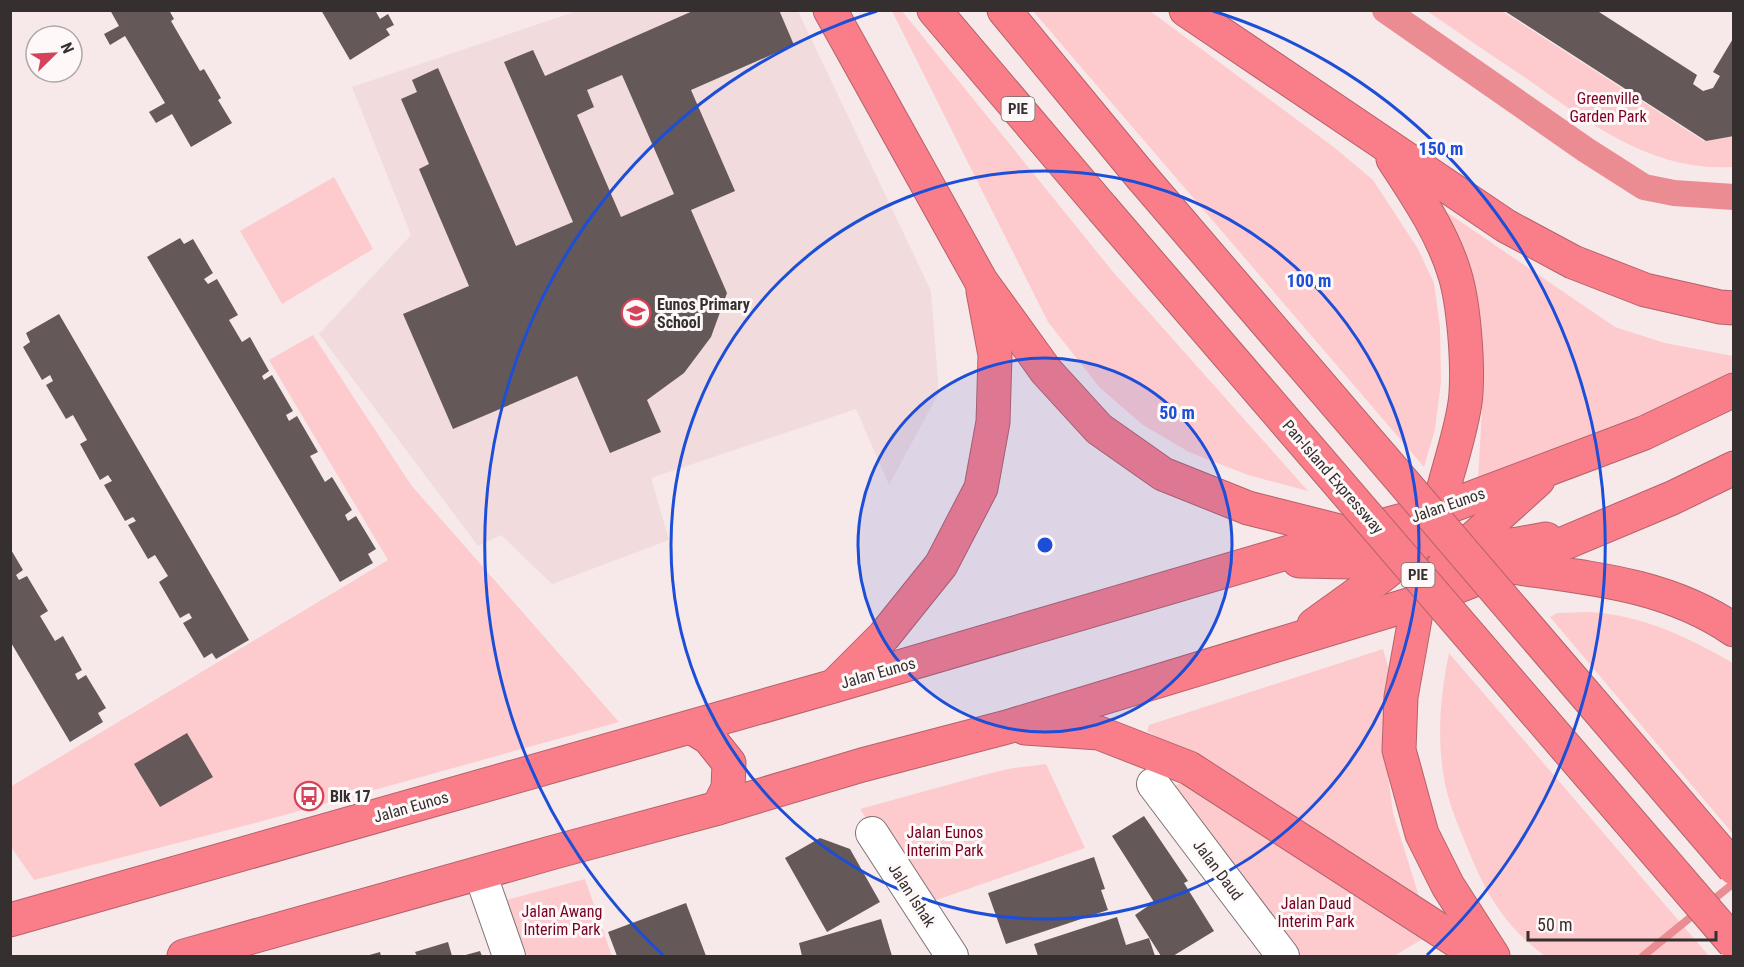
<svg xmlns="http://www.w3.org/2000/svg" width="1744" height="967" font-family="'Roboto Condensed',sans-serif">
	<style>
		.built { fill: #f2dbdc }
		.green { fill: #fdcbcd }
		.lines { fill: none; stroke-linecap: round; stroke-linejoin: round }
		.stream { stroke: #eb8b92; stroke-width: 8 }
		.canal { stroke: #eb8b92; stroke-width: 26 }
		.building { fill: #645858; fill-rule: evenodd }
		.minor-casing { stroke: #7f7373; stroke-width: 34 }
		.highway-casing { stroke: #b4626a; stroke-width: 35 }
		.minor { stroke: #fff; stroke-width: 32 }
		.highway { stroke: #f97e89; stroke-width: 33 }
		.highway-bridge-casing { stroke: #b4626a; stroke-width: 35; stroke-linecap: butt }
		.highway-bridge { stroke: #f97e89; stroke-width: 33 }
		.ring { fill: none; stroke: #1d4ed8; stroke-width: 3 }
		.labels { text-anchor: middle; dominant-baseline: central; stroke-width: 6; stroke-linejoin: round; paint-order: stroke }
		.shield { fill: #fef8f8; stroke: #716b6b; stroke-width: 1.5 }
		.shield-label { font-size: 15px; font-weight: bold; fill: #352f2f }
		.park-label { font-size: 16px; fill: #790023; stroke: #fef8f8 }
		.poi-label { font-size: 16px; font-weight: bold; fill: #352f2f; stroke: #fef8f8; text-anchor: start }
		.street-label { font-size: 16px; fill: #352f2f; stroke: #fef8f8 }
		.centre { fill: #1d4ed8; stroke: #fef8f8; stroke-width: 3 }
		.ring-label { font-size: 18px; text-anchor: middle; font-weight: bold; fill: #1d4ed8; stroke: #fef8f8; stroke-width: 6; stroke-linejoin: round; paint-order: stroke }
	</style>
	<rect width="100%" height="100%" fill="#f7e9e9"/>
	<path class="built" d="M577 11H798L931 291 939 393 889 485 856 409 651 478 669 540 552 584 501 535 478 546 319 334 411 235 352 87Z"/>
	<g class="green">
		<path d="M892 11H902L1114 273 1308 491 1248 475 1189 452 1143 425 1100 388 1048 322Z"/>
		<path d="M1033 11H1150L1335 148 1373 180 1418 249 1434 283 1440 327 1441 382 1435 429 1424 467Z"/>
		<path d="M1427 11H1502L1704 141 1733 136V167C1653 172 1592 125 1530 81 1495 58 1461 34 1427 11Z"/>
		<path d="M334 177 373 249 282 304 240 231Z"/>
		<path d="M1442 209 1615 327 1665 343 1733 356V372L1631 424 1478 479C1481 424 1488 352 1475 300 1468 269 1453 238 1442 209Z"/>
		<path d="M313 335 411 485 619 722 259 822 34 880 11 847 10 787 388 560 269 360Z"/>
		<path d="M1587 612C1641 614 1687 637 1733 663V834L1550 617 1557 613Z"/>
		<path d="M1383 649 1390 673 1382 731 1393 813 1421 903 1147 731 1149 725Z"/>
		<path d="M1449 653 1709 956H1545C1501 924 1482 886 1463 837 1454 816 1446 794 1443 772 1437 733 1441 691 1449 653Z"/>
		<path d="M1046 764 1085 848 922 905 860 809 991 773 1013 768Z"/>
		<path d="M1183 783 1431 934 1394 956H1295L1172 786Z"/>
		<path d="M585 879 612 956H513L495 903Z"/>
	</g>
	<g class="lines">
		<g class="stream">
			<path d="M1709 903 1734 883"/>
			<path d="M1643 956 1697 912"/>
		</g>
		<path class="canal" d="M1385 10 1586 150 1644 187 1674 193 1734 197"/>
	</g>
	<g class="building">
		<path d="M110 10H169L174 19 171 21 200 71 204 69 221 98 218 100 232 123 191 147 172 114 156 123 149 112 165 103 125 36 110 45 104 34 119 26Z"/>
		<path d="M321 10H375L380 19 388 14 394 25 386 29 390 35 350 60Z"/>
		<path d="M695 10H779L794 45 691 90 735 191 691 210 727 293 711 337 684 373 647 400 661 432 610 453 577 376 453 429 403 314 469 286 419 169 429 164 401 99 417 92 412 80 438 68 516 246 573 222 504 62 533 50 545 76ZM622 75 674 194 621 217 577 115 594 107 587 90Z"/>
		<path d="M1503 10H1596L1697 75 1693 84 1703 91 1713 88 1720 76 1713 72 1734 37V136L1706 141Z"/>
		<path d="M180 238 184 244 193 239 213 273 204 279 208 284 217 279 238 315 229 320 242 342 250 337 269 371 262 376 264 380 272 375 293 411 286 415 289 421 297 416 318 452 310 456 325 482 332 477 352 510 345 515 348 521 356 516 376 549 368 554 373 563 340 582 147 257Z"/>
		<path d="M59 314 249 640 216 659 212 653 204 658 183 623 192 618 189 613 180 618 159 582 168 576 155 555 148 559 128 525 136 521 133 517 125 521 104 485 112 481 108 475 100 480 80 444 87 440 73 415 66 419 46 385 53 381 50 375 42 380 23 347 30 342 26 333Z"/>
		<path d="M10 548 23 570 16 575 19 580 27 576 48 611 40 616 55 641 63 636 82 670 75 674 78 680 86 675 106 708 98 713 103 722 70 742 10 641Z"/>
		<path d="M187 733 213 777 160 807 134 764Z"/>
		<path d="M1144 816 1188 881 1184 883 1214 931 1173 956H1161L1135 915 1154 902 1112 836Z"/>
		<path d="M820 838 850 849 880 902 827 932 785 858Z"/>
		<path d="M1094 857 1105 889 1101 890 1108 910 1006 944 988 893Z"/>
		<path d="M686 903 706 956H617L608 932Z"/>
		<path d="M1117 917 1126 945 1149 938 1155 956H1038L1034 944Z"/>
		<path d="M881 919 892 956H802L799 943Z"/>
		<path d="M448 942 452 956H417L415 952Z"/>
		<path d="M480 951 482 956H462Z"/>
		<path d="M380 952 381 956H366Z"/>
	</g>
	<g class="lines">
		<g class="minor-casing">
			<g id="minor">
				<path d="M1153 784 1283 956"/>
				<path d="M872 833 952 956"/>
				<path d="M480 873 509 956"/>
			</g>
		</g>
		<g class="highway-casing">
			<g id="highway">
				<path d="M830 10 981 281 1046 371 1099 429 1163 474 1248 508 1351 534 1513 545 1546 539"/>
				<path d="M934 10 1102 208"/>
				<path d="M1004 10 1140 175"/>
				<path d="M1186 10 1506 226 1573 262 1645 290 1720 307 1734 308"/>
				<path d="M1299 561 1406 563"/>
				<path d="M1511 567C1589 578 1667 584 1734 630"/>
				<path d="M1314 625C1346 601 1395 570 1421 540 1437 521 1442 492 1449 469 1455 447 1465 415 1466 393 1468 362 1464 305 1455 275 1443 234 1416 194 1393 159"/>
				<path d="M835 685 884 636 941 565 981 488 993 422 995 355 983 291"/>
				<path d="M691 727 709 738 729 763 728 788 718 808"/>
				<path d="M1025 728 1099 733 1189 768 1480 956"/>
				<path d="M10 920 834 686 1351 534 1437 511 1644 433 1734 390"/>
				<path d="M184 956 558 851 718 808 862 765 1007 727 1418 602 1510 566 1672 498 1734 468"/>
				<path d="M1493 956 1448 886 1422 834 1399 750 1401 697 1418 602 1445 564 1538 480"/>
			</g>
		</g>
		<use href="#minor" class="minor"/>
		<use href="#highway" class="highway"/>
		<g class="highway-bridge-casing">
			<g id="highway-bridge">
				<path d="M1140 175 1734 868"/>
				<path d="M1102 208 1734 943"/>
			</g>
		</g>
		<use href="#highway-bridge" class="highway-bridge"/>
	</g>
	<circle cx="1045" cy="545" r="187" fill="#1d4ed8" fill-opacity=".12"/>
	<g class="ring">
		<circle cx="1045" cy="545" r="187"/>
		<circle cx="1045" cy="545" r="374"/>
		<path d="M663 955A560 560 0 0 1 877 11M1213 11A560 560 0 0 1 1427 955"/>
	</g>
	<defs>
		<g id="school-ring" transform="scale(1.5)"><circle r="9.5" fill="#fef8f8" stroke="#d44359" stroke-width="1.5"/><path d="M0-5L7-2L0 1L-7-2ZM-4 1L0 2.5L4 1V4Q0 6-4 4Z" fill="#d44359"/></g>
		<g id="bus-ring" transform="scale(1.5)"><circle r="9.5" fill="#fef8f8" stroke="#d44359" stroke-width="1.5"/><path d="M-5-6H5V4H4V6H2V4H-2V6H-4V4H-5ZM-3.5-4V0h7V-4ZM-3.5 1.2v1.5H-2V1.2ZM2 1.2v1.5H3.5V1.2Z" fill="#d44359"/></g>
	</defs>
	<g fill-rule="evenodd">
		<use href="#school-ring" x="636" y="313"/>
		<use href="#bus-ring" x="309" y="796"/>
	</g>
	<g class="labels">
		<g class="shield">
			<rect x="1001.5" y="97" width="33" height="24" rx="4.5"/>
			<rect x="1401.5" y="563" width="33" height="24" rx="4.5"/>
		</g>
		<g class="shield-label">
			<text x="1018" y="109">PIE</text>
			<text x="1418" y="575">PIE</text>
		</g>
		<g class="park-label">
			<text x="1608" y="98">Greenville<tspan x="1608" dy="18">Garden Park</tspan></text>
			<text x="945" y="832">Jalan Eunos<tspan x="945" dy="18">Interim Park</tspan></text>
			<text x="1316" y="903">Jalan Daud<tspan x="1316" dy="18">Interim Park</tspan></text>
			<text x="562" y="911">Jalan Awang<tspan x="562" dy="18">Interim Park</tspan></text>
		</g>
		<g class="poi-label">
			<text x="657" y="304">Eunos Primary<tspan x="657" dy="18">School</tspan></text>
			<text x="330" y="796">Blk 17</text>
		</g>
		<g class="street-label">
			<text transform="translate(1333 477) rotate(49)">Pan-Island Expressway</text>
			<text transform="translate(1448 505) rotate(-19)">Jalan Eunos</text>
			<text transform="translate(878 673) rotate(-16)">Jalan Eunos</text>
			<text transform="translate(411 807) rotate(-16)">Jalan Eunos</text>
			<text transform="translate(1218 870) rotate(53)">Jalan Daud</text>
			<text transform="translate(912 895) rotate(57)">Jalan Ishak</text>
		</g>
	</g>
	<circle cx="1045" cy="545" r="9" class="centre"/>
	<g class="ring-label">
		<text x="1441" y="155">150 m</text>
		<text x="1309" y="287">100 m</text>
		<text x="1177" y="419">50 m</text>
	</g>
	<rect width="1744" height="967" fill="none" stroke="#352f2f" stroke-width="24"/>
	<g transform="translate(54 54) rotate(66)"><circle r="28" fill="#fef8f8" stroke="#aea8a8" stroke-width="1.5"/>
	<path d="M0-4.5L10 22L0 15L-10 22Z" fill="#d44359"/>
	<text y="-9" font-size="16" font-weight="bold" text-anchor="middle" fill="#352f2f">N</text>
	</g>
	<path d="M1528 931v9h188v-9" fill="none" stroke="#352f2f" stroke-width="3"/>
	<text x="1537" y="931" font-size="18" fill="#352f2f" stroke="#fef8f8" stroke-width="4.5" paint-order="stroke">50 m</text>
</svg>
